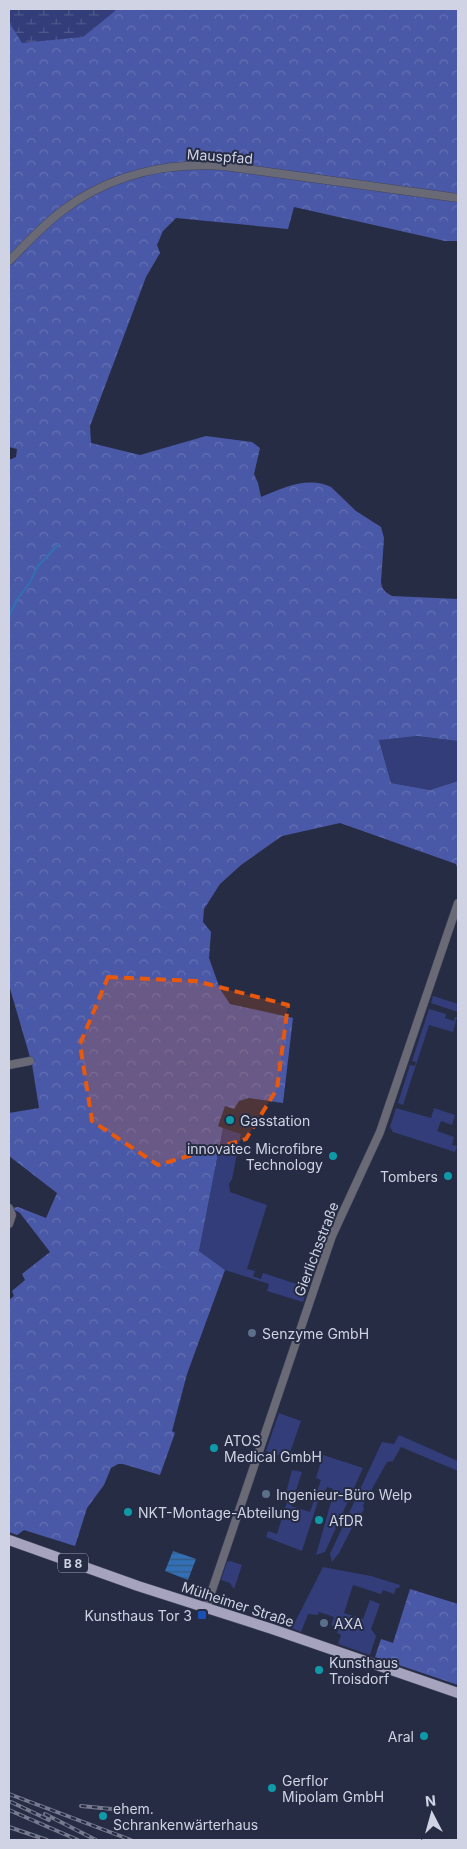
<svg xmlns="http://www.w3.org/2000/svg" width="467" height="1849" font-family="Inter,sans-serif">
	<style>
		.grass { fill: #323d79 }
		.forest { fill: url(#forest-crowns) }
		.wetland { fill: url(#wetland-marsh) }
		.water { fill: url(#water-rules) }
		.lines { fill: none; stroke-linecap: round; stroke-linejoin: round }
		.stream { stroke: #326fb4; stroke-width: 2 }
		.minor-casing { stroke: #42475e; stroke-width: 9 }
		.major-casing { stroke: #42475e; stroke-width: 11 }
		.minor { stroke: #6a6976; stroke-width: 8 }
		.major { stroke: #a5a3bd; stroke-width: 10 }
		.rail-casing { stroke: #767a8f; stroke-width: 4 }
		.rail { stroke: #272c45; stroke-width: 2; stroke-dasharray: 5.5; stroke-linecap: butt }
		.marked { fill: #e8590c; fill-opacity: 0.2; stroke: #e8590c; stroke-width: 4; stroke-dasharray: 10 6; stroke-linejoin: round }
		.culture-dot { fill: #0f9aa8; stroke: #272c45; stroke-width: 2 }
		.service-dot { fill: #5c6f8a; stroke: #272c45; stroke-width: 2 }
		.transit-dot { fill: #1a4fb4; stroke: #272c45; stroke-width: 2 }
		.labels { text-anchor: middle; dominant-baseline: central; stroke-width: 4; stroke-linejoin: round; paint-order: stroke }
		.shield { fill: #272c45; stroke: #9da1b4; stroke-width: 1 }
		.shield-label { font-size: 12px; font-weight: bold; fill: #cfd3e3 }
		.street-label { font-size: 14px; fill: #cfd3e3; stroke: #272c45 }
		.poi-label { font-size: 14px; fill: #cfd3e3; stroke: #272c45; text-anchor: start }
	</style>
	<defs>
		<pattern id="forest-crowns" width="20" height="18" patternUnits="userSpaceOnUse" patternTransform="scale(1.25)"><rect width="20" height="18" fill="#4a59a7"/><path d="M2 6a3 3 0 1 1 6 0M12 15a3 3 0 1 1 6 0" fill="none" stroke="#6370b3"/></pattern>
		<pattern id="wetland-marsh" width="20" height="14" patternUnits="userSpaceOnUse" patternTransform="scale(1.25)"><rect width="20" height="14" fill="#323d79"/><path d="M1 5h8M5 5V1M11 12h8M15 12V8" fill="none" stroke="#4f588c"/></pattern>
		<pattern id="water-rules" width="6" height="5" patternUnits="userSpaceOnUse" patternTransform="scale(1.25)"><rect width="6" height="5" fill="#326fb4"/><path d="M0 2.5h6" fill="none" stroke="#375982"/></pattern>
	</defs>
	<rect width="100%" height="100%" fill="#272c45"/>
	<g class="grass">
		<path d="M417 736 458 741V781L430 790 391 783 379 739Z"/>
		<path d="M433 996 458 1004V1012L431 1003Z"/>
		<path d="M429 1009 446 1014 445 1018 454 1021 455 1017H457L453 1032 429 1025 403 1105 398 1103 410 1065 415 1066 416 1062 412 1061Z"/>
		<path d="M396 1108 431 1118 434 1108 455 1115 452 1125 441 1121 437 1131 454 1137 452 1145 457 1146 455 1152 393 1132 390 1127Z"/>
		<path d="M223 1128 241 1134 232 1179 229 1184 230 1192 267 1205 247 1269 255 1271 253 1276 261 1279 263 1273 303 1286 301 1292 306 1294 303 1302 267 1291 269 1284 225 1270 199 1251Z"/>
		<path d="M279 1413 301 1421 288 1458 266 1451Z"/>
		<path d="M399 1435 458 1461V1471L401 1447 393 1461 387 1462 363 1505 364 1509 359 1518H357L339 1553 332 1562 330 1554 382 1442 394 1444Z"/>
		<path d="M323 1455 363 1468 325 1552 316 1555 331 1502 329 1501 333 1489 327 1487 323 1498H319L302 1551 266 1537 268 1531 277 1534 287 1502 285 1497 292 1470 302 1472 291 1506 310 1512 321 1480 316 1478Z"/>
		<path d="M230 1561 242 1565 234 1589 230 1583 221 1580 227 1562Z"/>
		<path d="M323 1567 371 1576 400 1585 399 1588H396L394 1594 383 1590 381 1594 353 1585 344 1613 363 1619 370 1600 380 1604 371 1629 376 1636 370 1655 338 1644 341 1635 337 1633 339 1628 331 1625 334 1617 319 1612 318 1615 308 1614 301 1632 292 1628Z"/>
	</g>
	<g class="forest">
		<path d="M9 9H274L282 10 290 9H458V241H445L294 207 288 229 176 218 163 231 157 245 160 253 146 277 90 426 91 443 140 455 206 436 252 442 260 448 254 474 258 483 261 497C283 488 308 476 331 487L356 511 381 527 384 538 381 582C382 590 385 592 392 596L458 599V741L417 736 379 740 391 783 430 790 458 781V871L456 864 340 823 282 836 241 865 220 884 204 909 203 922 211 932 209 958 220 989 230 1004 293 1018 283 1103 249 1098 239 1101 234 1109 225 1106 218 1126 223 1128 199 1251 225 1270 187 1374 172 1431 175 1433 160 1475 123 1464H118L111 1468 104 1485 87 1508 75 1546 24 1530 17 1535 9 1532V1300L14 1296 12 1291 25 1280 22 1274 50 1252 20 1213 12 1208 18 1207 46 1218 57 1193 9 1156V1113L39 1108 32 1064 9 985V460L16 457 17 449 9 447Z"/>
		<path d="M410 1589 458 1604V1685L375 1657 381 1639 393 1643Z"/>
	</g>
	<path class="wetland" d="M9 9H115V11L83 37 22 43 9 22Z"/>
	<path class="water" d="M173 1551 196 1559 188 1580 165 1571Z"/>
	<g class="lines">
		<path class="stream" d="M9 616 18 598 29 584 38 566 58 545"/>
		<g class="minor-casing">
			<g id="minor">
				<path d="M9 261C26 244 42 226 62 211 109 175 166 162 224 166L458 198"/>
				<path d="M9 1065 30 1061"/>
				<path d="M9 1208 12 1215 9 1224"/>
				<path d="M206 1608 332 1236 380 1132 458 903"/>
			</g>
		</g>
		<g class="major-casing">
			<path id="major" d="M9 1540 138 1586 272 1629 458 1693"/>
		</g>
		<use href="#minor" class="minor"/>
		<use href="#major" class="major"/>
		<g class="rail-casing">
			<g id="rail">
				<path d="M9 1794 131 1840"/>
				<path d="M11 1802 49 1820"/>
				<path d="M81 1806 122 1810"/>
				<path d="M9 1810 78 1840"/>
				<path d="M45 1814 96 1840"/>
				<path d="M9 1827 47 1840"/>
			</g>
		</g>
		<use href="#rail" class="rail"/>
	</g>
	<path class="marked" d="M108 977 196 981 288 1005 277 1089 246 1139 158 1165 92 1121 80 1044Z"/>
	<g class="culture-dot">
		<circle cx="230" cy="1120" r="5"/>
		<circle cx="333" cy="1156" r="5"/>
		<circle cx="448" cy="1176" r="5"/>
		<circle cx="214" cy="1448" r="5"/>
		<circle cx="128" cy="1512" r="5"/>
		<circle cx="319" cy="1520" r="5"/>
		<circle cx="319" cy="1670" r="5"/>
		<circle cx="424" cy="1736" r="5"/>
		<circle cx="272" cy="1788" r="5"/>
		<circle cx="103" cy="1816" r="5"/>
	</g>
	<g class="service-dot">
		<circle cx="252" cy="1333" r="5"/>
		<circle cx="266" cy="1494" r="5"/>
		<circle cx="324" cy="1623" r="5"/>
	</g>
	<rect class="transit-dot" x="197" y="1610" width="10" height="10" rx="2.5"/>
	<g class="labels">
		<rect class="shield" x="58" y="1553.5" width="30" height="19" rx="4"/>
		<g class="shield-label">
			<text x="73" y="1563">B 8</text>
		</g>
		<g class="street-label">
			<text transform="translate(220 156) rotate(4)">Mauspfad</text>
			<text transform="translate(316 1249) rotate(-69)">Gierlichsstraße</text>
			<text transform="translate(238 1604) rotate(18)">Mülheimer Straße</text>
		</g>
		<g class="poi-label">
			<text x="240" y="1120">Gasstation</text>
			<text x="323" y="1148" text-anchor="end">innovatec Microfibre<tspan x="323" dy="16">Technology</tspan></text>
			<text x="438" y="1176" text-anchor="end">Tombers</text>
			<text x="262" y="1333">Senzyme GmbH</text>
			<text x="224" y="1440">ATOS<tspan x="224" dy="16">Medical GmbH</tspan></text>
			<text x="276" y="1494">Ingenieur-Büro Welp</text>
			<text x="138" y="1512">NKT-Montage-Abteilung</text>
			<text x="329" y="1520">AfDR</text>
			<text x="192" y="1615" text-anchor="end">Kunsthaus Tor 3</text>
			<text x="334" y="1623">AXA</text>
			<text x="329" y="1662">Kunsthaus<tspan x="329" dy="16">Troisdorf</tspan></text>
			<text x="414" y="1736" text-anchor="end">Aral</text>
			<text x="282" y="1780">Gerflor<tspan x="282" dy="16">Mipolam GmbH</tspan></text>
			<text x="113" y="1808">ehem.<tspan x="113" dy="16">Schrankenwärterhaus</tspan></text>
		</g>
	</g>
	<rect width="467" height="1849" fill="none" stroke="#cfd3e3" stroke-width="20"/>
	<g transform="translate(432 1814) rotate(354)" stroke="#272c45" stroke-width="4" paint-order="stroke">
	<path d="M0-4L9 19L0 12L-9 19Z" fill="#cfd3e3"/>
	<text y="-8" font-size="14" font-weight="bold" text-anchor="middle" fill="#cfd3e3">N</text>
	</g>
</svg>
